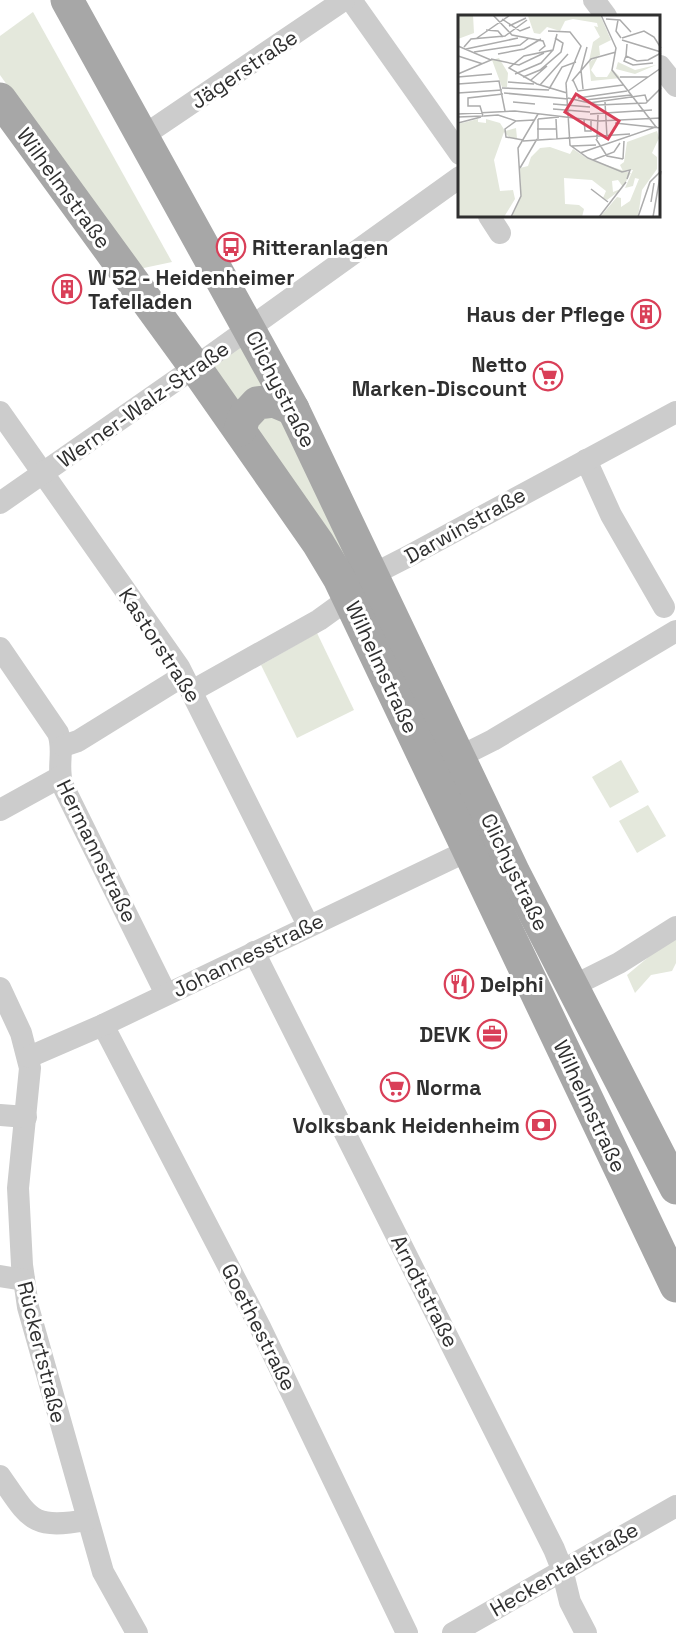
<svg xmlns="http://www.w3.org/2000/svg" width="676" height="1633" font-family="'Space Grotesk',sans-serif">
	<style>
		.green { fill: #e4e8dc }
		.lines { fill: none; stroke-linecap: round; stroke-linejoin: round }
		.minor { stroke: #ccc; stroke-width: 22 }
		.primary { stroke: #a7a7a7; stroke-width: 33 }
		.labels { text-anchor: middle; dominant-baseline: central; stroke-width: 6; stroke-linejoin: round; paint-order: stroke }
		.street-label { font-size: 21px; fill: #2f2f2f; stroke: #fff }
		.poi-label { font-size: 21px; font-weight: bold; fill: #2f2f2f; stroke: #fff; text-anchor: start }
		.inset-road { fill: none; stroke: #acacac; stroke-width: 1.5 }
		.view { fill: #d93f58; fill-opacity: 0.15; stroke: #d93f58; stroke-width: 3 }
		.inset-edge { fill: none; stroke: #2f2f2f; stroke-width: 3 }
	</style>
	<rect width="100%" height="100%" fill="#fff"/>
	<g class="green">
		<path d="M33 12 172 262 139 269 0 75V36Z"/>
		<path d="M243 345 270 391 242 408 211 368Z"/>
		<path d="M280 415 351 567 256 431 257 417Z"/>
		<path d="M317 633 354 710 297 738 261 665Z"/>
		<path d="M621 760 639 792 610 808 592 777Z"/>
		<path d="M648 805 666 836 637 853 619 821Z"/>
		<path d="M676 934V963L672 971 651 975 635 993 627 975Z"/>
	</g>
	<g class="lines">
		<g class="minor">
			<path d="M351 0 460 154"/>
			<path d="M594 0 606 16"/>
			<path d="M660 66 676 86"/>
			<path d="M143 136 344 0"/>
			<path d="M489 216 500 233"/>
			<path d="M0 412 179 667 308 925"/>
			<path d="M586 460 611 515 664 607"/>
			<path d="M0 503 195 367 460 177"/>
			<path d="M0 648 58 733C65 751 56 767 63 786L166 994"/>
			<path d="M192 691 319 620 337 607 364 579 407 557 676 412"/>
			<path d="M63 746 78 741 183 676"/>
			<path d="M459 757 493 740 676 631"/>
			<path d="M0 810 60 777"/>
			<path d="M254 952 554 1549 562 1569 570 1602 586 1633"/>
			<path d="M571 987 619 963 676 927"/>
			<path d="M0 988 21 1033 30 1068 18 1188 22 1265 28 1307 103 1572 137 1633"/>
			<path d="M103 1025 260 1327 407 1633"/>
			<path d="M29 1057 103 1025 467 851"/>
			<path d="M0 1115 26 1117"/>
			<path d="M0 1276 24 1280"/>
			<path d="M0 1476C30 1519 31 1530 87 1520"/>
			<path d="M453 1633 676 1506"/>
		</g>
		<g class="primary">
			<path d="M67 0 293 409 514 873 676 1188"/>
			<path d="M0 99 195 367 318 543 339 578 676 1286"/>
			<path d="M240 430 244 417 257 403 274 401 293 409"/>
		</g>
	</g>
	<defs>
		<g id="bus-ring" transform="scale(1.5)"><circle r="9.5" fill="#fff" stroke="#d93f58" stroke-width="1.5"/><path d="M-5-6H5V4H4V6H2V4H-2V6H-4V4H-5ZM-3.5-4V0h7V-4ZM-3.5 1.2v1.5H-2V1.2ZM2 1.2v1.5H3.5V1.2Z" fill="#d93f58"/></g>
		<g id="building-ring" transform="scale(1.5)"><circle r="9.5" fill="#fff" stroke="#d93f58" stroke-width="1.5"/><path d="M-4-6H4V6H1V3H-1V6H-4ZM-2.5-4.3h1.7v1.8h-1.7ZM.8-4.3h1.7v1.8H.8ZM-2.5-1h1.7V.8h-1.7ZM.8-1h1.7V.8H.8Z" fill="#d93f58"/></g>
		<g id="supermarket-ring" transform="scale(1.5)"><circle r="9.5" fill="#fff" stroke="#d93f58" stroke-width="1.5"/><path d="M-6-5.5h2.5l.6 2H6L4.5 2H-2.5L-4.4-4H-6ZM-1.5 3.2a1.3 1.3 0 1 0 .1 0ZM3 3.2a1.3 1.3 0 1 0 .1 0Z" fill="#d93f58"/></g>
		<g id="restaurant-ring" transform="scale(1.5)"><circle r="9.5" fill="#fff" stroke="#d93f58" stroke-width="1.5"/><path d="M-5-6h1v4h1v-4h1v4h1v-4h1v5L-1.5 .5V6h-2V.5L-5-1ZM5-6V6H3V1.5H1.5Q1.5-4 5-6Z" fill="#d93f58"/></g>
		<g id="office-ring" transform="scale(1.5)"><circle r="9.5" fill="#fff" stroke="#d93f58" stroke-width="1.5"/><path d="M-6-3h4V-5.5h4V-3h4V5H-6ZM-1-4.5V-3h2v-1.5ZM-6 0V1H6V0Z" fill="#d93f58"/></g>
		<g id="bank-ring" transform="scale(1.5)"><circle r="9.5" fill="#fff" stroke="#d93f58" stroke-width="1.5"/><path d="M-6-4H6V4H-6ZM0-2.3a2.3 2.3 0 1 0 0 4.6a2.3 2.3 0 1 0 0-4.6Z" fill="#d93f58"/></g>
	</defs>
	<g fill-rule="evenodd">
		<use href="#bus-ring" x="231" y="247"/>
		<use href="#building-ring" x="67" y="289"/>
		<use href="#building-ring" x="646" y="314"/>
		<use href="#supermarket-ring" x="548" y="376"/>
		<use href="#restaurant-ring" x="459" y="984"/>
		<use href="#office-ring" x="492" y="1034"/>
		<use href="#supermarket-ring" x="395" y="1087"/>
		<use href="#bank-ring" x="541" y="1125"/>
	</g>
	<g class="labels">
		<g class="street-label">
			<text transform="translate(244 69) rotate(-34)">Jägerstraße</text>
			<text transform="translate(64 188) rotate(54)">Wilhelmstraße</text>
			<text transform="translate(281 389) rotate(63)">Clichystraße</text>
			<text transform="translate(143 404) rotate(-35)">Werner-Walz-Straße</text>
			<text transform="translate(465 525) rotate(-29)">Darwinstraße</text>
			<text transform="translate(160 645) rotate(57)">Kastorstraße</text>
			<text transform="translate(382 667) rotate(65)">Wilhelmstraße</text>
			<text transform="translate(97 851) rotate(64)">Hermannstraße</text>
			<text transform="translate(515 872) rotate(64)">Clichystraße</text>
			<text transform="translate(248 955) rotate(-26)">Johannesstraße</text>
			<text transform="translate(590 1106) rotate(65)">Wilhelmstraße</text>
			<text transform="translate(425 1291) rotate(63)">Arndtstraße</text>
			<text transform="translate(259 1327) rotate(63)">Goethestraße</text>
			<text transform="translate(42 1352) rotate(76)">Rückertstraße</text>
			<text transform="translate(564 1569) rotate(-30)">Heckentalstraße</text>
		</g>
		<g class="poi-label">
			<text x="252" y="247">Ritteranlagen</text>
			<text x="88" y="277">W 52 - Heidenheimer<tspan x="88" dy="24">Tafelladen</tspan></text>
			<text x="625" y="314" text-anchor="end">Haus der Pflege</text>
			<text x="527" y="364" text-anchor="end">Netto<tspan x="527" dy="24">Marken-Discount</tspan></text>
			<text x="480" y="984">Delphi</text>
			<text x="471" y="1034" text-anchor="end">DEVK</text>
			<text x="416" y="1087">Norma</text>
			<text x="520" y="1125" text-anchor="end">Volksbank Heidenheim</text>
		</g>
	</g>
	<g transform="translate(458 15)">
		<rect width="202" height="202" fill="#fff"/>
		<path d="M0 0H15L16 18 0 24ZM142 0 153 25 141 31 142 40 131 46 135 27 142 22 136 11 140 12 139 8 115 4 107 6 102 16 89 12 82 19 76 18 70 1ZM140 42 133 55 138 62H149L154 54 163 63 133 66 131 47ZM41 43 50 58 49 72H44L34 45ZM160 47 177 55 198 50 177 59 158 54ZM20 104V107L28 108V104L42 108 47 116 58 113 59 123H52L46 117 36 145 42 176 55 175 57 184 46 202H0V109ZM199 116 201 123 194 138 199 142V154L184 175 180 202H142L159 182 163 183V192L172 186 181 164 177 163 175 171 167 173 175 155 165 156 162 150 166 147 169 127ZM92 132 112 139 115 134 130 144 173 158 165 172 160 165 154 166 155 177 165 173 149 185 145 183 148 176 134 165 106 163 107 189 121 190 126 194 124 202H53L63 182 62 153 70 151 73 142 82 133Z" fill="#e4e8dc"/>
		<path class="inset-road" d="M35 0 54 20 85 26 87 31 81 36M44 4 62 16 72 12M148 4 162 5 173 17M160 5 158 16 163 23M51 11 68 3M28 15 40 16 45 22M90 16 112 17 123 31 108 68 112 130 130 143 164 157 172 155 169 164M99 19 95 35 66 41 51 53 79 69 109 78M19 23 52 0M164 23 186 16 196 22 203 33M164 25 203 37M169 29 168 41 179 46 190 45 203 38M0 31 33 45 0 59M6 32 13 24 47 21 69 5M8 34 60 23M16 37 62 30 71 23M40 39 66 34 83 24M0 41 25 49M168 41 166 46 175 50 195 48M33 44 61 50 86 38M57 59 83 48 95 35M0 62 34 59M65 62 82 55 103 37 105 28 97 23M162 62H190M73 65 89 51M115 65 120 76 165 70M114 66 133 44 158 37M50 67 76 69M0 69 41 66 47 96M82 70 110 39M44 73 91 75M91 74 104 52 118 47M125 74 123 55 129 32M170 76 203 53M0 78 44 75M46 78 110 84M110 83 140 90 188 88 203 73M120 83 169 76M127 85 173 80M55 87 77 89M147 87 149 122M131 88 187 80 189 86M95 89 132 92M95 94 132 97M0 99 57 96 141 106 203 103M132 99 194 95M26 101 40 100 58 106M0 102 25 101 22 91H10V83L45 79M80 104 101 102M80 104V124M98 104 99 124M126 105 127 116H133V106M0 108 23 102M157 108 203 113M79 114H99M138 124 149 141 165 144M139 124 140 100M65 125 48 122 47 114 58 106 76 105M65 126 172 119M114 131 138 130M122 138 198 112 154 55 158 33 143 0M165 144 166 126M135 145 156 137 162 128M62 153 79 124M133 174 150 187M193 187 196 168M53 202 63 181 60 133 80 99M141 202 168 167M180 202 192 167 202 157M195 202 203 156"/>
		<path class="view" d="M118 79 161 106 150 124 107 97Z"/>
		<rect width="202" height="202" class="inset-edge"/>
	</g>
</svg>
